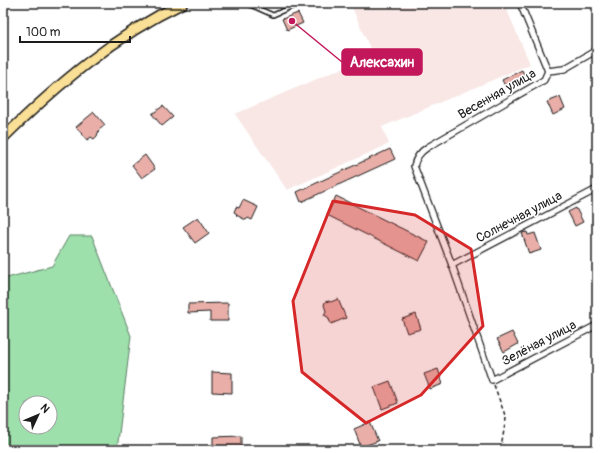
<svg xmlns="http://www.w3.org/2000/svg" width="600" height="453" font-family="Pangolin,sans-serif">
	<style>
		.built { fill: #f8e7e5 }
		.green { fill: #9de0ab; stroke: #5c7e64; fill-rule: evenodd }
		.building { fill: #e9aea8; stroke: #1c1c1c }
		.lines { fill: none; stroke-linecap: round; stroke-linejoin: round }
		.lane-casing { stroke: #1c1c1c; stroke-width: 6 }
		.street-casing { stroke: #1c1c1c; stroke-width: 8 }
		.primary-casing { stroke: #1c1c1c; stroke-width: 12 }
		.path { stroke: #1c1c1c; stroke-width: 1.5; stroke-dasharray: 4 3; stroke-linecap: butt }
		.lane { stroke: #fff; stroke-width: 3 }
		.street { stroke: #fff; stroke-width: 5.5 }
		.primary { stroke: #fadf96; stroke-width: 9 }
		.marked { fill: #d62828; fill-opacity: 0.2; stroke: #d62828; stroke-width: 3; stroke-linejoin: round }
		.labels { text-anchor: middle; dominant-baseline: central; stroke-width: 3; stroke-linejoin: round; paint-order: stroke }
		.street-label { font-size: 13px; fill: #1c1c1c; stroke: #fff }
		.leader { fill: none; stroke: #c2185b; stroke-width: 1.5 }
		.callout-dot { fill: #c2185b; stroke: #fff; stroke-width: 1.5 }
		.callout { fill: #c2185b; stroke: #c2185b; stroke-width: 1.5 }
		.callout-label { font-size: 14px; text-anchor: middle; font-weight: bold; fill: #fff }
	</style>
	<rect width="100%" height="100%" fill="#fff"/>
	<filter id="ink" filterUnits="userSpaceOnUse"><feTurbulence type="fractalNoise" baseFrequency=".025" numOctaves="2"/><feDisplacementMap in="SourceGraphic" scale="8" xChannelSelector="R" yChannelSelector="G"/><feConvolveMatrix kernelMatrix="1 2 1 2 8 2 1 2 1" color-interpolation-filters="sRGB"/></filter>
	<g filter="url(#ink)">
		<path class="built" d="M350 3H504L530 64 382 127 389 144 287 190 235 114 373 55Z"/>
		<path class="green" d="M69 236H92L131 336 117 450H3V279L52 266ZM26 403H50V427H26Z"/>
		<g class="building">
			<path d="M298 13 303 23 287 30 282 19Z"/>
			<path d="M522 70 526 79 506 88 502 80Z"/>
			<path d="M560 97 565 109 553 115 547 102Z"/>
			<path d="M163 106 173 117 162 126 152 114Z"/>
			<path d="M94 112 105 125 99 130 97 136 94 139 91 137 87 140 76 127Z"/>
			<path d="M390 149 395 159 301 202 297 192Z"/>
			<path d="M145 155 155 169 142 178 132 165Z"/>
			<path d="M336 196 429 242 419 261 327 215Z"/>
			<path d="M243 200 258 207 252 220 248 218 246 220 236 215 237 214 234 212 236 207 239 208Z"/>
			<path d="M576 208 583 222 575 226 568 212Z"/>
			<path d="M198 217 209 233 195 243 183 227Z"/>
			<path d="M527 232 528 235 535 233 541 250 529 254 522 233Z"/>
			<path d="M338 299 346 318 331 324 328 317 324 315 326 311 324 305 325 302 329 301 331 302Z"/>
			<path d="M228 303V321H210V312L188 313V304Z"/>
			<path d="M416 314 421 329 407 333 402 319Z"/>
			<path d="M512 332 518 344 504 352 497 339Z"/>
			<path d="M438 369 443 384 430 389 424 374Z"/>
			<path d="M212 372 232 373V393L212 392Z"/>
			<path d="M390 381 398 403 382 409 374 387Z"/>
			<path d="M370 422 378 441 361 447 354 429Z"/>
			<path d="M241 436V450H213V437Z"/>
		</g>
		<g class="lines">
			<g class="lane-casing">
				<g id="lane">
					<path d="M246 3 255 7 265 3"/>
					<path d="M255 7 273 15 298 4 299 3"/>
				</g>
			</g>
			<g class="street-casing">
				<g id="street">
					<path d="M520 3 548 71"/>
					<path d="M548 71 544 80 428 147C420 152 416 157 414 166L452 265 492 380 597 325"/>
					<path d="M548 71 564 69 597 50"/>
					<path d="M452 265 597 189"/>
				</g>
			</g>
			<g class="primary-casing">
				<path id="primary" d="M3 138C57 85 114 36 183 3"/>
			</g>
			<path class="path" d="M494 385 506 418 502 442 505 450"/>
			<use href="#lane" class="lane"/>
			<use href="#street" class="street"/>
			<use href="#primary" class="primary"/>
		</g>
	</g>
	<path class="marked" d="M333 201 415 215 471 249 483 326 421 395 366 423 302 372 293 301Z"/>
	<g class="labels">
		<g class="street-label">
			<text transform="translate(497 94) rotate(-30)">Весенняя улица</text>
			<text transform="translate(519 217) rotate(-28)">Солнечная улица</text>
			<text transform="translate(539 343) rotate(-28)">Зелёная улица</text>
		</g>
	</g>
	<path class="leader" d="M292 21L342 62"/>
	<circle class="callout-dot" cx="292" cy="21" r="4"/>
	<rect class="callout" x="342" y="49" width="80" height="26" rx="4"/>
	<g class="callout-label">
		<text x="382" y="67">Алексахин</text>
	</g>
	<rect width="600" height="453" fill="none" stroke="#fff" stroke-width="16"/>
	<rect x="8" y="8" width="584" height="437" fill="none" stroke="#1c1c1c" stroke-width="1.5" filter="url(#ink)"/>
	<g transform="translate(38 415) rotate(46)"><circle r="19" fill="#ffffff" stroke="#a4a4a4"/>
	<path d="M0-3L7 15L0 10L-7 15Z" fill="#1c1c1c"/>
	<text y="-6" font-size="11" font-weight="bold" text-anchor="middle" fill="#1c1c1c">N</text>
	</g>
	<path d="M20 36v6h110v-6" fill="none" stroke="#1c1c1c" stroke-width="2"/>
	<text x="26" y="36" font-size="12" fill="#1c1c1c" stroke="#ffffff" stroke-width="3" paint-order="stroke">100 m</text>
</svg>
